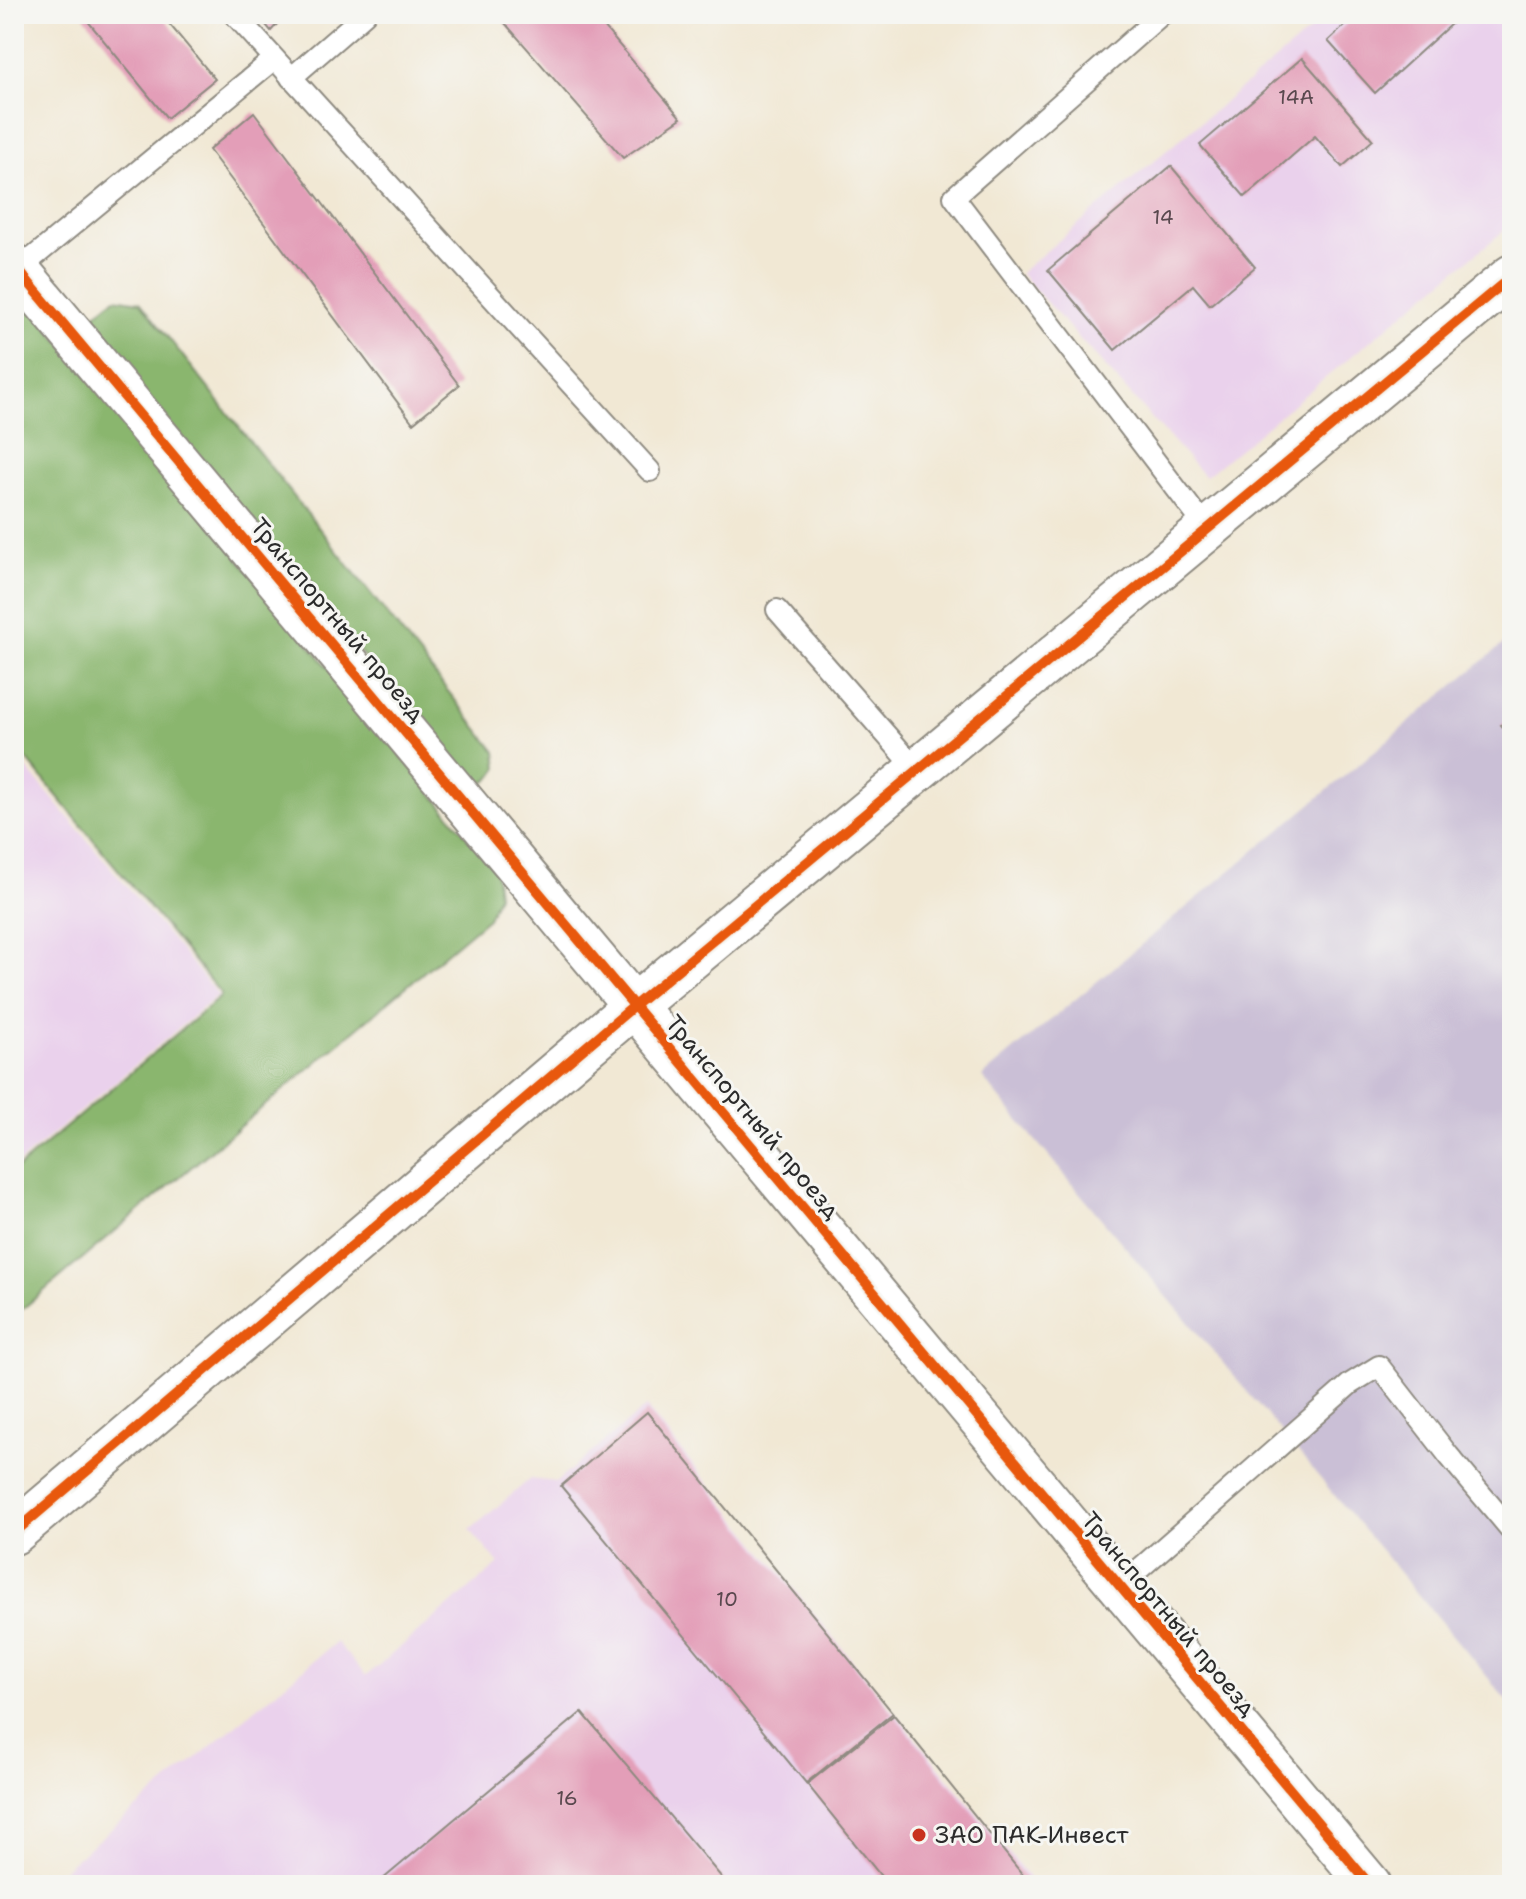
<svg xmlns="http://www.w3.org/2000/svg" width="1526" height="1899" font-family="'Shantell Sans',sans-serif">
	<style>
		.built { fill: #ead1ec }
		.industrial { fill: #cabfd6 }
		.forest { fill: #8ab66e; stroke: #5a704c; stroke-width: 2 }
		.building { fill: #e39eb8 }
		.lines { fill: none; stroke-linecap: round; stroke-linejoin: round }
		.service-casing { stroke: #8e8a80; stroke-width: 24 }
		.minor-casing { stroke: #8e8a80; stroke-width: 46 }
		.service { stroke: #fff; stroke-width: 20 }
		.minor { stroke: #fff; stroke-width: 42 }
		.cycleway-casing { stroke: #f6f6f2; stroke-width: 15 }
		.cycleway { stroke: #e8590c; stroke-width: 10 }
		.poi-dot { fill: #c8321e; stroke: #f6f6f2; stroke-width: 3 }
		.labels { text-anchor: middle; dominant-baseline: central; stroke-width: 6; stroke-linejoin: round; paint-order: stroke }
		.number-label { font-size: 20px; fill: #59484e }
		.street-label { font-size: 24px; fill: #2b2b2b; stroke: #f6f6f2 }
		.poi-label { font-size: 24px; fill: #2b2b2b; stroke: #f6f6f2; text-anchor: start }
	</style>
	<rect width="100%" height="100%" fill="#f6f6f2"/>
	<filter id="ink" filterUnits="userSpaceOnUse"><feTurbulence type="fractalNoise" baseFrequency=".0125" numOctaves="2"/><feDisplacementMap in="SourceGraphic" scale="16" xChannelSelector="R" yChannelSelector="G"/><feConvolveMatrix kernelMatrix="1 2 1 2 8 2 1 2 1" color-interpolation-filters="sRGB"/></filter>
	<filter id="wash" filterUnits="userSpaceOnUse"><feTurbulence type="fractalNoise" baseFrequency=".006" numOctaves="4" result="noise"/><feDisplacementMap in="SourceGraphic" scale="32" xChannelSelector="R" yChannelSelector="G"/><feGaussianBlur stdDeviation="1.8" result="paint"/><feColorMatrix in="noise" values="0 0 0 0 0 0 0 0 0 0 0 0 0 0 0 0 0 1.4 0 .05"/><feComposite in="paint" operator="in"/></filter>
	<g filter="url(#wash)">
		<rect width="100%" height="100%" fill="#f1e8d4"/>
		<g class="built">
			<path d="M1330 14H1512V224L1205 477 1020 273Z"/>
			<path d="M14 753 218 995 14 1167Z"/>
			<path d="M646 1407 1035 1885H44L336 1642 366 1676 499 1564 470 1530 530 1479 556 1482Z"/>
		</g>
		<path class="industrial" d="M1512 637V1706L982 1077Z"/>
		<g class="forest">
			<path d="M14 286 495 870 498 895 488 918 14 1316V1171L220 997 221 994 14 744Z"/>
			<path d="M115 298 140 302 496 752 498 768 490 779 477 787 90 342 93 316Z"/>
		</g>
		<g id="blocks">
			<g class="building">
				<path d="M82 14H161L215 79 167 118Z"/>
				<path d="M257 14H286L271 31Z"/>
				<path d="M497 14H593L681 118 623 158Z"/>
				<path d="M1357 14H1462L1375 93 1328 41Z"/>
				<path d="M1302 58 1373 140 1342 167 1315 136 1245 197 1200 145Z"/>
				<path d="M254 112 459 385 413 423 209 150Z"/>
				<path d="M1171 166 1255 267 1210 305 1193 285 1115 350 1048 270Z"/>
				<path d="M1512 716V738L1501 725Z"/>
				<path d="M647 1412 893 1713 806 1783 561 1486Z"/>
				<path d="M582 1712 728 1885H376Z"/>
				<path d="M894 1715 1031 1885H888L807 1784Z"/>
			</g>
		</g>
	</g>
	<g filter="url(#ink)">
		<use href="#blocks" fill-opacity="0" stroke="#8e8a80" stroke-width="2"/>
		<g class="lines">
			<g class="service-casing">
				<g id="service">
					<path d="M234 14 650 471"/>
					<path d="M1162 14 954 197 1207 529"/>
					<path d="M291 78 365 14"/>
					<path d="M18 270 274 59"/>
					<path d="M777 610 917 770"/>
					<path d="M1120 1586 1350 1384 1379 1366 1449 1456 1512 1531"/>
				</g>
			</g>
			<g class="minor-casing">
				<g id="minor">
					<path d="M14 265 1370 1885"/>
					<path d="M14 1533 634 1006 1512 276"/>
				</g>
			</g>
			<use href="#service" class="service"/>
			<use href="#minor" class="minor"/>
			<g class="cycleway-casing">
				<g id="cycleway">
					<path d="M14 265 1370 1885"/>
					<path d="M14 1533 634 1006 1512 276"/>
				</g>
			</g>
			<use href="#cycleway" class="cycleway"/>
		</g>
	</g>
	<circle class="poi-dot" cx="919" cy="1835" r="8"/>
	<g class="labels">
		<g class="number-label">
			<text x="1296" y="97">14А</text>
			<text x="1163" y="217">14</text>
			<text x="727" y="1599">10</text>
			<text x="567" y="1798">16</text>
		</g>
		<g class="street-label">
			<text transform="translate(338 620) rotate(50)">Транспортный проезд</text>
			<text transform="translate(753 1117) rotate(50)">Транспортный проезд</text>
			<text transform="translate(1169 1614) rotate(50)">Транспортный проезд</text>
		</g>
		<g class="poi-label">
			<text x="935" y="1835">ЗАО ПАК-Инвест</text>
		</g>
	</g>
	<rect width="1526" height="1899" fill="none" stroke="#f6f6f2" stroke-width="48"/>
</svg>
